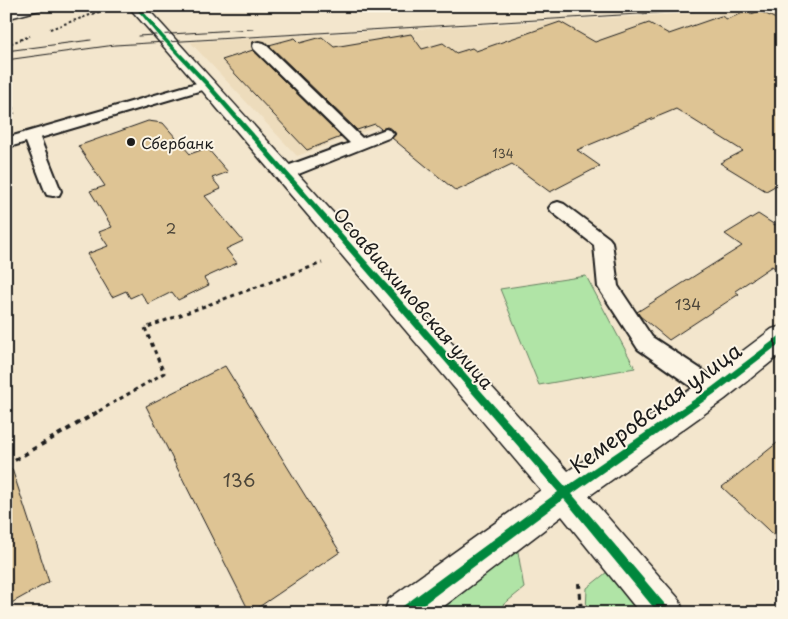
<svg xmlns="http://www.w3.org/2000/svg" width="788" height="619" font-family="'Playpen Sans',sans-serif">
	<style>
		.built { fill: #eddcbc }
		.green { fill: #b0e4a6; stroke: #668061 }
		.building { fill: #dec494; stroke: #1c1c1c }
		.lines { fill: none; stroke-linecap: round; stroke-linejoin: round }
		.service-casing { stroke: #1c1c1c; stroke-width: 4 }
		.minor-casing { stroke: #1c1c1c; stroke-width: 3 }
		.tertiary-casing { stroke: #1c1c1c; stroke-width: 3 }
		.path-far3 { stroke: #1c1c1c; stroke-width: 2; stroke-dasharray: 2.5 2.5; stroke-linecap: butt }
		.path-far2 { stroke: #1c1c1c; stroke-width: 2.5; stroke-dasharray: 3 3; stroke-linecap: butt }
		.path-far1 { stroke: #1c1c1c; stroke-width: 3; stroke-dasharray: 4 4; stroke-linecap: butt }
		.path { stroke: #1c1c1c; stroke-width: 4; stroke-dasharray: 5 5; stroke-linecap: butt }
		.service { fill: #fcf5e5; fill-rule: evenodd }
		.minor { fill: #fcf5e5; fill-rule: evenodd }
		.tertiary { fill: #fcf5e5; fill-rule: evenodd }
		.tram { stroke: #1c1c1c; stroke-width: 1 }
		.cycleway-casing { stroke: #fcf5e5; stroke-width: 3 }
		.cycleway { fill: #00873e; fill-rule: evenodd }
		.poi-dot { fill: #1c1c1c; stroke: #fcf5e5; stroke-width: 2 }
		.labels { text-anchor: middle; dominant-baseline: central; stroke-width: 4; stroke-linejoin: round; paint-order: stroke }
		.far-number-label { font-size: 12px; fill: #4c463a }
		.far-poi-label { font-size: 15px; fill: #1c1c1c; stroke: #fcf5e5; text-anchor: start }
		.number-label { font-size: 15px; fill: #4c463a }
		.street-label { font-size: 18px; fill: #1c1c1c; stroke: #fcf5e5 }
		.near-number-label { font-size: 18px; fill: #4c463a }
		.near-street-label { font-size: 21px; fill: #1c1c1c; stroke: #fcf5e5 }
	</style>
	<rect width="100%" height="100%" fill="#f3e6cd"/>
	<filter id="ink" filterUnits="userSpaceOnUse"><feTurbulence type="fractalNoise" baseFrequency=".02" numOctaves="2"/><feDisplacementMap in="SourceGraphic" scale="10" xChannelSelector="R" yChannelSelector="G"/><feConvolveMatrix kernelMatrix="1 2 1 2 8 2 1 2 1" color-interpolation-filters="sRGB"/></filter>
	<g filter="url(#ink)">
		<path class="built" d="M782 8V109L710 120 699 124 676 110 610 137 561 102 469 93 297 156 190 42Z"/>
		<g class="green">
			<path d="M586 276 635 368 539 385 500 289Z"/>
			<path d="M517 546 524 588 493 613H431Z"/>
			<path d="M607 572 630 599 636 610 635 613H586L587 588Z"/>
		</g>
		<g class="building">
			<path d="M760 11 782 22V182L766 191 720 163 743 151 676 109 577 150 600 166 550 192 512 164 456 191 392 138 396 134 392 129 387 127 381 129 375 124 357 130 269 45 295 38 300 43 322 37 334 47 411 34 422 49 443 43 456 53 472 48 476 51 560 22 595 42 649 23 669 34 721 16 727 19 746 12 751 14Z"/>
			<path d="M253 50 341 137 307 150 222 60Z"/>
			<path d="M148 121 163 123 190 154 207 148 228 172 212 178 221 189 205 196 243 241 226 249 237 263 204 278 209 285 178 300 172 292 148 304 141 293 130 298 126 291 112 297 87 254 108 246 99 232 112 227 90 191 105 186 78 146Z"/>
			<path d="M758 214 775 225 782 220V273L772 266 735 291 739 294 669 340 640 316 637 312 742 246 725 234Z"/>
			<path d="M225 366 340 552 250 613 146 406Z"/>
			<path d="M782 439V543L722 487Z"/>
			<path d="M12 469 49 582 6 606V470Z"/>
		</g>
		<g class="lines">
			<g class="service-casing">
				<g id="service">
					<path d="M259 42 264 43 362 138 386 129 391 131 394 134 391 137 291 177 285 178 279 177 277 173 279 169 350 143 254 49 253 46 254 43Z"/>
					<path d="M207 80 212 81 214 84 212 87 40 138 61 191 59 195 53 196 47 195 45 191 26 142 6 148V138Z"/>
					<path d="M558 202 564 204 609 238 612 242 618 286 652 337 722 383 725 390 722 397 714 399 706 397 638 349 598 287 594 245 552 212 549 208 552 204Z"/>
				</g>
			</g>
			<g class="minor-casing">
				<path id="minor" d="M128 6H145L568 471 703 381 772 329 782 326V353L725 399 589 496 679 599 684 613H640L562 516 435 613H384L389 599 541 490 200 88Z"/>
			</g>
			<g class="tertiary-casing">
				<path id="tertiary" d="M17 6H45L43 9 6 19V9Z"/>
			</g>
			<g class="path-far3">
				<path d="M50 29 110 8"/>
				<path d="M6 45 30 36"/>
				<path d="M6 83 13 109"/>
			</g>
			<path class="path-far2" d="M12 107 14 114"/>
			<path class="path-far1" d="M99 411 164 373 145 328 322 263"/>
			<g class="path">
				<path d="M6 465 101 410"/>
				<path d="M579 583 581 613"/>
			</g>
			<use href="#service" class="service"/>
			<use href="#minor" class="minor"/>
			<use href="#tertiary" class="tertiary"/>
			<g class="tram">
				<path d="M138 36 253 29"/>
				<path d="M6 51 91 40"/>
				<path d="M6 60 115 45 773 6"/>
			</g>
			<g class="cycleway-casing">
				<path id="cycleway" d="M134 6H139L163 35 209 83 566 487 711 388 782 334V342L717 392 572 494 669 609 670 613H658L564 499 412 613H398L399 609 558 492 205 85 160 37Z"/>
			</g>
			<use href="#cycleway" class="cycleway"/>
		</g>
	</g>
	<circle class="poi-dot" cx="131" cy="142" r="5"/>
	<g class="labels">
		<g class="far-number-label">
			<text x="503" y="153">134</text>
		</g>
		<g class="far-poi-label">
			<text x="141" y="142">Сбербанк</text>
		</g>
		<g class="number-label">
			<text x="171" y="227">2</text>
			<text x="688" y="303">134</text>
		</g>
		<g class="street-label">
			<text transform="translate(414 298) rotate(49)">Осоавиахимовская улица</text>
		</g>
		<g class="near-number-label">
			<text x="239" y="479">136</text>
		</g>
		<g class="near-street-label">
			<text transform="translate(655 407) rotate(-36)">Кемеровская улица</text>
		</g>
	</g>
	<rect width="788" height="619" fill="none" stroke="#fcf5e5" stroke-width="25"/>
	<rect x="12" y="12" width="763" height="594" fill="none" stroke="#1c1c1c" stroke-width="2" filter="url(#ink)"/>
</svg>
